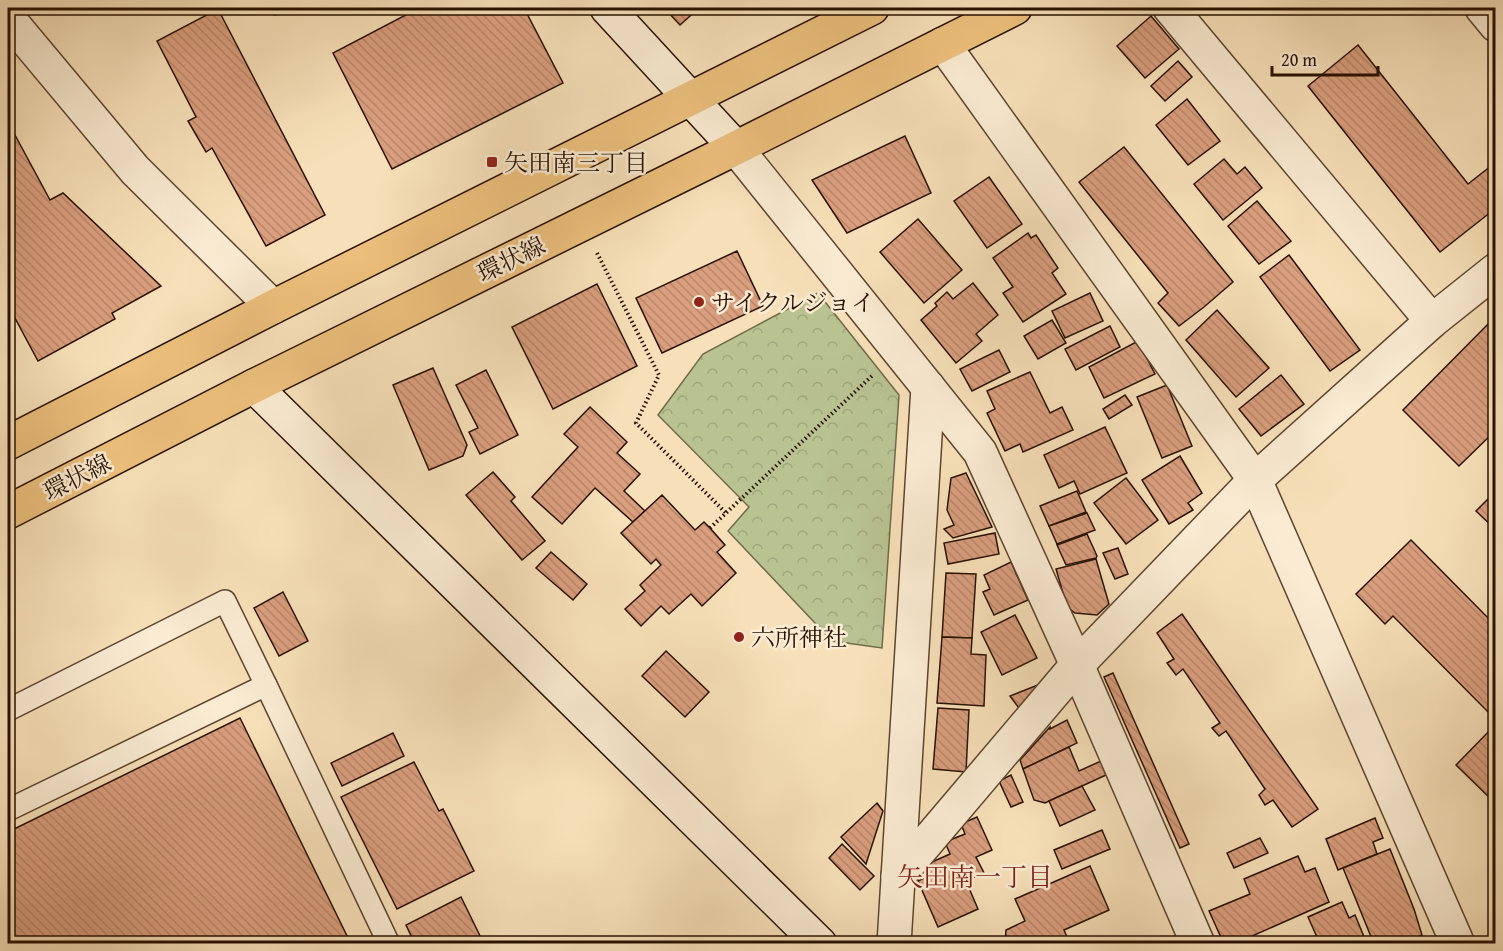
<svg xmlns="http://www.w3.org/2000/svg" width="1503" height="951" font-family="'Gentium Book Plus','Noto Serif JP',serif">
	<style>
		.forest { fill: url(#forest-crowns); stroke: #706a4a; stroke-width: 1.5 }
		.building { fill: url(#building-back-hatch); stroke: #281101; stroke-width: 1.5 }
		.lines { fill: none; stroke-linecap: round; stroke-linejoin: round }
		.lane-casing { stroke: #5c452f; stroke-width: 24 }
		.street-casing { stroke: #5c452f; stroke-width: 36 }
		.secondary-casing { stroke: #281101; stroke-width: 36 }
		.primary-casing { stroke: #281101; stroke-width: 36 }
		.path { stroke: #281101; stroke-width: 4; stroke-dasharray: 1.5 3; stroke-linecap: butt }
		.lane { stroke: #faebd2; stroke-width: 21 }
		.street { stroke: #faebd2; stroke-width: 33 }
		.secondary { stroke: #faebd2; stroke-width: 33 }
		.primary { stroke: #ecc07c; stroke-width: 33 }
		.poi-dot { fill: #8f2418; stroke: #faebd2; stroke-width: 2 }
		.labels { text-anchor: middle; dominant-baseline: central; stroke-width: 5; stroke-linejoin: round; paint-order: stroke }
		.poi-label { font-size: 24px; fill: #281101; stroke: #faebd2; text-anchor: start }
		.street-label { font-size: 24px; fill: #281101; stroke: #faebd2 }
		.neighbourhood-label { font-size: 26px; fill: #7a1f14; stroke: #faebd2 }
	</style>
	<defs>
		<pattern id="forest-crowns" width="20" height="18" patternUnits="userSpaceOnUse" patternTransform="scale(1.5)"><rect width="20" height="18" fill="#b9c392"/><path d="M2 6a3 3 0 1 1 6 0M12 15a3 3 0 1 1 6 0" fill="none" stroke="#9fa67c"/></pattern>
		<pattern id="building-back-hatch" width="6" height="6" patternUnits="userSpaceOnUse" patternTransform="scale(1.5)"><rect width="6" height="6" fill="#d99e7e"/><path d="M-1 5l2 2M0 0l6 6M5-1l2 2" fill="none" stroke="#ba876b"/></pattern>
	</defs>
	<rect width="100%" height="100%" fill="#f7e0b9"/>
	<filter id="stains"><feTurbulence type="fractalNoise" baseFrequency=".00333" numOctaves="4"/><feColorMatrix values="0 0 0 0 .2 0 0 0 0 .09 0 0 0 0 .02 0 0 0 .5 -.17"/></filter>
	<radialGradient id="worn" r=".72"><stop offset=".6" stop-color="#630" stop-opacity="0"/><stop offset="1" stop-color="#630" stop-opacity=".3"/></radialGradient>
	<path class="forest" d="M818 293 899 395 882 648 832 641 728 531 749 507 658 415 703 354Z"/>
	<g class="building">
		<path d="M271 8H284L285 9 275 15Z"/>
		<path d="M419 8H524L563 83 392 169 333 53Z"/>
		<path d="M664 8H699L680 25Z"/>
		<path d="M218 9 325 215 266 246 212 148 206 152 188 121 196 117 157 41Z"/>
		<path d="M1151 16 1179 49 1145 78 1117 46Z"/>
		<path d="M1358 45 1468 184 1496 162V208L1440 252 1308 86Z"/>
		<path d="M1178 61 1192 77 1165 101 1151 86Z"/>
		<path d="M1187 99 1220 141 1188 165 1156 125Z"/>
		<path d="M8 122 50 200 63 193 161 286 112 313 115 319 38 361 8 305Z"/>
		<path d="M905 136 931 193 847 233 812 180Z"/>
		<path d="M1124 147 1233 282 1204 307 1179 326 1158 303 1168 293 1079 182Z"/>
		<path d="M1224 159 1237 174 1245 167 1262 188 1223 220 1194 184Z"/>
		<path d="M989 177 1022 224 987 248 954 201Z"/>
		<path d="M1257 201 1291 241 1259 264 1228 226Z"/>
		<path d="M918 219 962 270 924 303 880 252Z"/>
		<path d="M1028 233 1031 238 1036 235 1058 268 1052 273 1066 294 1023 322 1003 293 1013 287 993 258Z"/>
		<path d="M737 251 763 306 662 353 636 298Z"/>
		<path d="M1289 255 1360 350 1330 371 1260 277Z"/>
		<path d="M973 283 998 315 976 334 982 341 956 363 921 320 937 306 935 303 947 292 953 299Z"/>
		<path d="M597 284 637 366 553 409 512 327Z"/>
		<path d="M1090 293 1103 321 1065 338 1052 311Z"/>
		<path d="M1217 310 1269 368 1236 397 1186 340Z"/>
		<path d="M1496 316V430L1459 466 1403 410Z"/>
		<path d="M1052 320 1066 343 1038 359 1024 336Z"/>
		<path d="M1110 326 1120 347 1076 370 1065 349Z"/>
		<path d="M1138 341 1155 374 1104 398 1089 367Z"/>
		<path d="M999 350 1010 372 972 391 960 369Z"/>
		<path d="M433 368 467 445 463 456 429 470 393 385Z"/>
		<path d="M486 370 518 435 480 454 469 432 478 428 456 385Z"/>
		<path d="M1030 372 1050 413 1062 407 1073 430 1023 452 1020 444 1005 451 987 413 995 409 987 391Z"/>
		<path d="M1281 375 1304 404 1261 436 1239 409Z"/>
		<path d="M1167 385 1192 446 1162 458 1137 397Z"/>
		<path d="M1125 395 1132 405 1109 419 1103 409Z"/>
		<path d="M590 407 627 442 617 453 640 474 624 491 645 511 633 522 595 488 562 524 532 497 578 447 564 434Z"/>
		<path d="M1105 427 1127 473 1080 494 1074 481 1059 488 1044 455Z"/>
		<path d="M1180 456 1202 493 1188 503 1193 510 1169 524 1142 480Z"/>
		<path d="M493 472 515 497 511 501 545 541 522 560 466 495Z"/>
		<path d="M966 473 992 527 953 538 944 529 954 525 947 510 951 478Z"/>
		<path d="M1126 478 1158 520 1126 544 1094 503Z"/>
		<path d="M1077 491 1086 512 1049 526 1040 506Z"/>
		<path d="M1496 491V530L1476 511Z"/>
		<path d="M662 495 695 530 704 522 710 528 725 545 717 552 736 573 702 606 691 594 669 614 661 606 641 626 625 609 645 591 640 585 661 565 656 559 651 564 621 533Z"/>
		<path d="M1087 513 1095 530 1057 544 1049 526Z"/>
		<path d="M995 533 999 554 948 564 944 543Z"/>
		<path d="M1087 534 1097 556 1096 558 1066 565 1057 545Z"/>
		<path d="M1411 540 1496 626V714L1493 717 1393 616 1385 624 1356 594Z"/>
		<path d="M1118 548 1128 574 1115 579 1103 553Z"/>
		<path d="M551 552 587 584 573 600 536 568Z"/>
		<path d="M1096 559 1109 604 1097 615 1075 613 1067 607 1056 569Z"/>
		<path d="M1011 562 1028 600 994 615 983 592 990 589 984 575Z"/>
		<path d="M946 573 976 574 972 638 942 637Z"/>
		<path d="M283 592 308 641 279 656 254 608Z"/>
		<path d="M1182 614 1318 809 1292 827 1273 800 1265 805 1259 795 1265 789 1226 731 1219 736 1212 728 1220 723 1183 669 1176 675 1167 663 1174 659 1157 633Z"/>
		<path d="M1015 615 1037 658 1002 675 981 632Z"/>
		<path d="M942 637 972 638 971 654 986 655 984 706 937 703Z"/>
		<path d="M666 651 709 692 685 717 642 676Z"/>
		<path d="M1113 673 1189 844 1180 848 1104 677Z"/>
		<path d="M1043 683 1019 708 1010 696Z"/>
		<path d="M938 708 969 710 966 772 933 769Z"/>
		<path d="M240 718 351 944H8V832Z"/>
		<path d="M1067 720 1077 743 1023 769 1020 760 1050 727V729Z"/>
		<path d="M1496 724V804L1456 765Z"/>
		<path d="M393 733 404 756 342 786 331 763Z"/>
		<path d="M1069 747 1079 771 1101 761 1106 775 1045 803 1034 800 1023 769Z"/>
		<path d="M414 762 439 811 443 809 474 871 397 909 341 797Z"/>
		<path d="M1011 775 1023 802 1011 807 999 781Z"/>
		<path d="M1082 786 1095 810 1060 826 1049 801Z"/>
		<path d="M877 803 883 811 866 864 841 837Z"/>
		<path d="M977 817 992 850 976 857 984 873 966 881 978 909 938 927 918 881 930 875 925 865 950 854 945 842 965 834 961 824Z"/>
		<path d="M1375 818 1383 838 1373 842 1377 854 1338 870 1326 839Z"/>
		<path d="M1102 830 1110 849 1062 869 1054 850Z"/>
		<path d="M1260 838 1268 853 1234 868 1227 853Z"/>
		<path d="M842 844 874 876 860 890 829 858Z"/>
		<path d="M1390 849 1414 909 1422 935 1404 944H1374L1343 868Z"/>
		<path d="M1298 856 1305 872 1315 868 1329 902 1234 944H1224L1209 911 1250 894 1244 879Z"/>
		<path d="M1090 866 1109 910 1064 930 1070 944H1005L1006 930 1025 921 1015 899Z"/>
		<path d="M461 897 484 944H415L406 925Z"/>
		<path d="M1342 902 1349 918 1355 915 1367 944H1320L1308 917Z"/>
		<path d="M1288 938 1291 944H1274Z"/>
	</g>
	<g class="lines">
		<g class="lane-casing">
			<g id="lane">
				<path d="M8 710 225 601 266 685"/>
				<path d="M8 810 266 685 389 944"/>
			</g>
		</g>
		<g class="street-casing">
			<g id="street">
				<path d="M1170 8 1432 321"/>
				<path d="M1482 8 1496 25"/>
				<path d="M8 18 135 170 273 307"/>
				<path d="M943 44 1255 480 1457 942 1455 944"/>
				<path d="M736 148 980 452 1077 665 1198 944"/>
				<path d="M898 876 1077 665 1255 480 1432 321 1496 270"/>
				<path d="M894 944 928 387"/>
			</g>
		</g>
		<g class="secondary-casing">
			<g id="secondary">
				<path d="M607 8 736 148"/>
				<path d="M254 386 820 944"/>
			</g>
		</g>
		<g class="primary-casing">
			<g id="primary">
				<path d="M8 443 273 307 872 8"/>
				<path d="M8 512 254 386 736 148 1015 8"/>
			</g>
		</g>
		<g class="path">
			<path d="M597 253 659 375 636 423 726 513"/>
			<path d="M710 528 874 374"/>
		</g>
		<use href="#lane" class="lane"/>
		<use href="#street" class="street"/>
		<use href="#secondary" class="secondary"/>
		<use href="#primary" class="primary"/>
	</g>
	<g class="poi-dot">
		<rect x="486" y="156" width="12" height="12" rx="3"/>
		<circle cx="699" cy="302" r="6"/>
		<circle cx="739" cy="637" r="6"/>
	</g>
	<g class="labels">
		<g class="poi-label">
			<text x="504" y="162">矢田南三丁目</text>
			<text x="711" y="302">サイクルジョイ</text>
			<text x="751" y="637">六所神社</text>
		</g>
		<g class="street-label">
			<text transform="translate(511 259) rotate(-26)">環状線</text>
			<text transform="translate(77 477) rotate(-27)">環状線</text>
		</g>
		<g class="neighbourhood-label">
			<text x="975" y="876">矢田南一丁目</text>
		</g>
	</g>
	<rect width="1503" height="951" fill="none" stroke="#f7e0b9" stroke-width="30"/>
	<rect x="9" y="9" width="1485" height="933" fill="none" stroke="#281101" stroke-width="3"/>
	<rect x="15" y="15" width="1473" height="921" fill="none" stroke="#281101" stroke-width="1.5"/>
	<path d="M1272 66v9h106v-9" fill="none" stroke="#281101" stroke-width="3"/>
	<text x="1281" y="66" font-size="18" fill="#281101" stroke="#faebd2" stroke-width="4.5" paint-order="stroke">20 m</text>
	<rect width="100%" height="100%" filter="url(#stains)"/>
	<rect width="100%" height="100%" fill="url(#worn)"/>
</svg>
